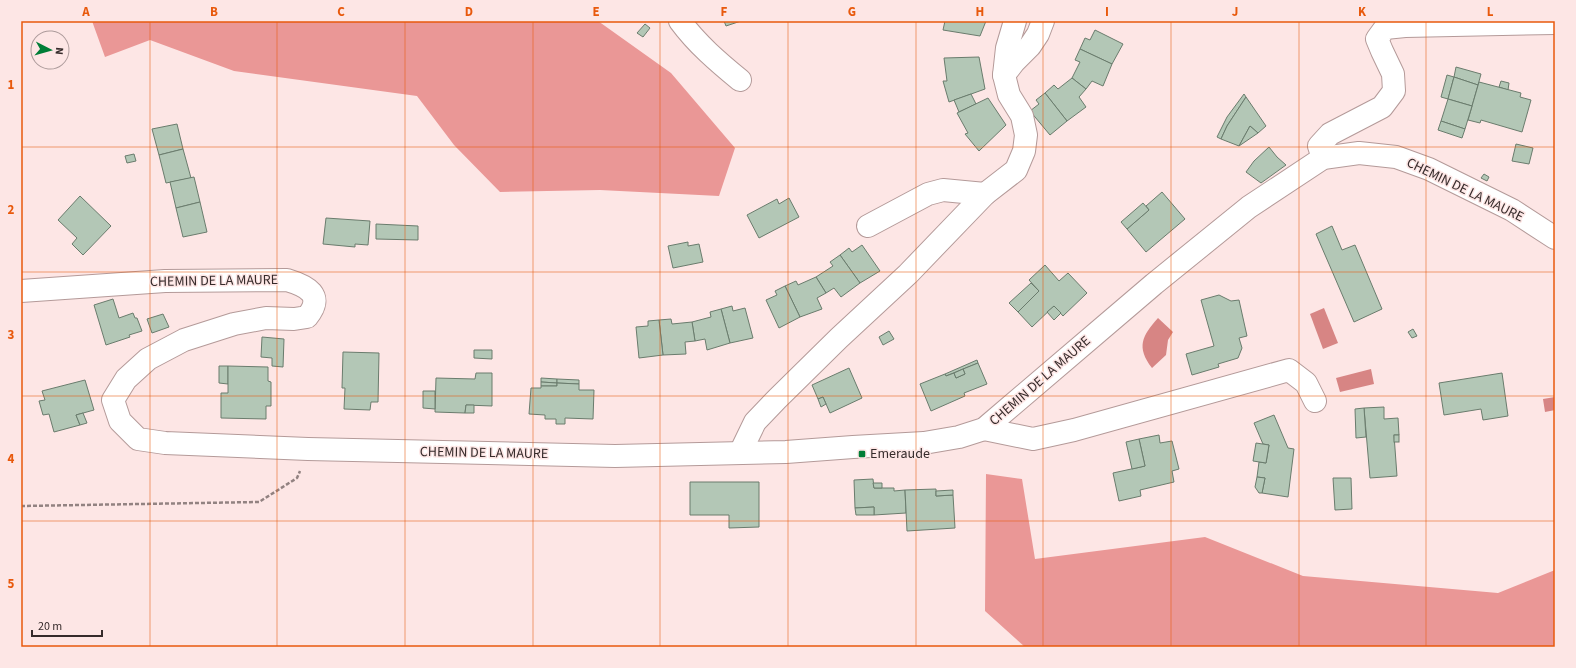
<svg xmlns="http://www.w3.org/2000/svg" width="1576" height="668" font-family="'Source Sans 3',sans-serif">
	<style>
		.forest { fill: #ea9796 }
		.water { fill: #d78584 }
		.building { fill: #b3c7b6; stroke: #6a7c6d }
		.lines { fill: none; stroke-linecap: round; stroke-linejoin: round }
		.minor-casing { stroke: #b49a99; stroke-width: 24 }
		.path { stroke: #928281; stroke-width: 2.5; stroke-dasharray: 4 2; stroke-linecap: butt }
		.minor { stroke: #fff; stroke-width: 22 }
		.grid { fill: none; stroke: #e8590c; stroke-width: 1; stroke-opacity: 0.55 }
		.poi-dot { fill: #007e37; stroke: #fde6e5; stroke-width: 1.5 }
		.labels { text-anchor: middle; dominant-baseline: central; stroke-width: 3; stroke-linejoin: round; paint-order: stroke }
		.street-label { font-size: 14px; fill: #362b2b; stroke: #fde6e5 }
		.poi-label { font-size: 14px; fill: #362b2b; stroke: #fde6e5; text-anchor: start }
		.neatline { fill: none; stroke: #e8590c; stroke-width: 1.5 }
		.grid-label { font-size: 13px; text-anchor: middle; font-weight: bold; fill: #e8590c }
	</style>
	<rect width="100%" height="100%" fill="#fde6e5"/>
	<g class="forest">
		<path d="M92 21H598L671 73 735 148 719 196 600 190 500 192 454 145 417 96 234 71 150 40 105 57Z"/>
		<path d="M986 474 1022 479 1035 559 1205 537 1303 576 1498 593 1555 570V647H1025L985 611Z"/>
	</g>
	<g class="water">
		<path d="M1324 308 1338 343 1323 349 1310 314Z"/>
		<path d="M1158 318 1173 332 1168 340 1166 355 1152 368C1136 347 1142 336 1158 318Z"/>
		<path d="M1371 369 1374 384 1340 392 1336 378Z"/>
		<path d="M1555 397V410L1545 412 1543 399Z"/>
	</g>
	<g class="building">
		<path d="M724 21H741L726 26Z"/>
		<path d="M945 21H986L980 36 943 30Z"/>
		<path d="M645 24 650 28 643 37 637 33Z"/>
		<path d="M1095 30 1123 44 1112 64 1080 49 1085 38 1090 40Z"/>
		<path d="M1080 49 1112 64 1103 86 1092 81 1086 89 1072 78 1080 62 1075 60Z"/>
		<path d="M979 57 985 89 949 102 943 81H947L944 58Z"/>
		<path d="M1456 67 1481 74 1478 85 1454 77Z"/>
		<path d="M1447 75 1454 77 1448 99 1441 97Z"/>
		<path d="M1454 77 1478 85 1472 106 1448 99Z"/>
		<path d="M1072 78 1086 89 1079 97 1086 107 1067 121 1045 93 1054 85 1058 89Z"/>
		<path d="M1501 81 1509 83 1508 90 1499 87Z"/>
		<path d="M1479 82 1521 93 1520 97 1531 100 1522 132 1481 120 1480 123 1468 120Z"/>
		<path d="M1045 93 1067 121 1050 135 1030 111 1039 104 1036 100Z"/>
		<path d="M971 94 976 104 959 112 954 100Z"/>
		<path d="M1244 94 1246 97 1227 126 1221 139 1217 137 1227 117Z"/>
		<path d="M1246 97 1266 126 1258 133 1250 126 1239 146 1221 139 1227 126Z"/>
		<path d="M988 98 1006 125 979 151 965 134 968 133 957 113Z"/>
		<path d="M1448 99 1472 106 1465 129 1441 121Z"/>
		<path d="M1441 121 1465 129 1462 138 1438 130Z"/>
		<path d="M177 124 183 149 159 155 152 129Z"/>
		<path d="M1250 126 1258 133 1239 146Z"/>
		<path d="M1516 144 1533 148 1529 164 1512 161Z"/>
		<path d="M1269 147 1277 157 1286 165 1261 183 1246 172 1254 161Z"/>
		<path d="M183 149 191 178 166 183 159 155Z"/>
		<path d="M134 154 136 161 127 163 125 156Z"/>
		<path d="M1484 174 1489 177 1487 181 1481 178Z"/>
		<path d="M194 177 200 202 176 208 170 182Z"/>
		<path d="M1162 192 1185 219 1146 252 1127 229 1149 210 1146 206Z"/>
		<path d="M80 196 111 226 83 255 72 244 77 238 58 220Z"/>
		<path d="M789 198 799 217 759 238 747 215 777 199 779 204Z"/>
		<path d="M200 202 207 232 183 237 176 208Z"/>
		<path d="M1143 203 1149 210 1127 229 1121 222Z"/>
		<path d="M326 218 370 221 368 245 355 244V247L323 244Z"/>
		<path d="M376 224 418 226V240L376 239Z"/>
		<path d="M1332 226 1342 250 1355 245 1382 309 1354 322 1316 234Z"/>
		<path d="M688 242V246L699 244 703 262 673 268 668 246Z"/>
		<path d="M862 245 880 271 860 283 840 255 849 248 852 252Z"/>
		<path d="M840 255 860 283 841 297 834 288 826 293 816 277 833 266 830 262Z"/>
		<path d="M1045 265 1059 281 1068 273 1087 293 1063 316 1054 306 1032 327 1018 312 1039 291 1029 280Z"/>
		<path d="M816 277 826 293 817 298 822 309 800 317 785 286 796 281 798 285Z"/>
		<path d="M1031 283 1039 291 1018 312 1009 303Z"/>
		<path d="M785 286 800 317 779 328 766 300 777 295 775 291Z"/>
		<path d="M1219 295 1231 301 1239 300 1247 336 1239 338 1242 348 1238 358 1218 364 1219 367 1192 375 1186 354 1214 346 1201 300Z"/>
		<path d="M113 299 119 318 133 313 135 318H137L142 331 129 335 130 337 106 345 94 305Z"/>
		<path d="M732 306 733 311 745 308 753 338 730 343 721 309Z"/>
		<path d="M1054 306 1061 313 1054 320 1047 312Z"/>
		<path d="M721 309 730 343 707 350 705 339 695 341 692 322 711 317 710 312Z"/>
		<path d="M163 314 169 327 152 333 147 319Z"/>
		<path d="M671 319 672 324 692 322 695 341 685 342 686 354 663 355 659 320Z"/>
		<path d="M659 320 663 355 639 358 636 327 648 326V321Z"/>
		<path d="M1413 329 1417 336 1412 338 1408 332Z"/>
		<path d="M889 331 894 339 883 345 879 337Z"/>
		<path d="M262 337 284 339 283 367 272 366V358L261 357Z"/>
		<path d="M474 350H492V359L474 358Z"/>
		<path d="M343 352 379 353 378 402H371L370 410 344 409 345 388H342Z"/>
		<path d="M977 360 978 363 946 376 945 374Z"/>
		<path d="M978 363 987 384 964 393 965 396 931 411 920 384 945 374 946 376 954 373 956 378 965 374 963 369Z"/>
		<path d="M219 366H228V384L219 383Z"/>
		<path d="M228 366 268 367V381L271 382V406H266V419L221 418V393H228Z"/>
		<path d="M849 368 862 398 830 413 823 397 818 399 812 385Z"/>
		<path d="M963 369 965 374 956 378 954 373Z"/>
		<path d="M476 373H492V406L466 405 465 413 435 412 436 378 475 379Z"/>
		<path d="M1502 373 1508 416 1483 420 1481 409 1444 415 1439 383Z"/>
		<path d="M541 378 557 379V383L541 382Z"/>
		<path d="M557 379 579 380V384L557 383Z"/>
		<path d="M85 380 94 410 76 415 80 425 54 432 49 414 43 415 39 401 45 400 42 391Z"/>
		<path d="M541 382 557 383V386H541Z"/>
		<path d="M557 383 579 384V390H594L593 419 565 418V424H556V419H545V415L529 414 531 388H541V386H557Z"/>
		<path d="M423 391H435V409L423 408Z"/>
		<path d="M823 397 826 404 821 407 818 399Z"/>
		<path d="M466 405H474V413H465Z"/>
		<path d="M1384 407V419L1398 418 1399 435H1394L1397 476 1370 478 1364 408Z"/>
		<path d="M1364 408 1366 437 1356 438 1355 409Z"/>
		<path d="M83 413 87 423 80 425 76 415Z"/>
		<path d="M1274 415 1288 448 1294 449 1288 497 1262 493 1265 478 1257 477 1259 462 1266 463 1269 445 1263 444 1254 423Z"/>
		<path d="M1159 435 1160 443 1172 441 1179 469 1172 471 1174 482 1140 490 1141 496 1119 501 1113 473 1145 466 1139 439Z"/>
		<rect x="1394" y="435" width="5" height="7"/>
		<path d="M1139 439 1145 466 1132 469 1126 442Z"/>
		<path d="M1256 443 1269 445 1266 463 1253 461Z"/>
		<path d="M1257 477 1265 478 1262 493H1259L1255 487Z"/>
		<path d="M1333 478H1351L1352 509 1335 510Z"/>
		<path d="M873 479 874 488H894V491L905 490 906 513 874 515V507L855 508 854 480Z"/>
		<path d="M690 482H759V527L729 528V515H690Z"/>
		<path d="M873 483H882V488H874Z"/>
		<path d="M936 489V496L953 495 955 528 907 531 905 490Z"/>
		<path d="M953 490V495L936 496V491Z"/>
		<path d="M874 507V515H856L855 508Z"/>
	</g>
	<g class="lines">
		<g class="minor-casing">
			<g id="minor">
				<path d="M680 21C697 44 718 62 740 80"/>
				<path d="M1004 75 1014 62 1030 46 1038 34 1043 21"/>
				<path d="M1323 158 1319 146 1330 134 1382 107 1394 91 1393 74 1382 51 1377 39 1385 28 1405 26 1555 23"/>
				<path d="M868 226 928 194 943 190 985 194"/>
				<path d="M21 291 165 281 287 280C307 286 325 295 307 317L294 319 266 318 234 324 184 340 148 359 126 379 113 400 120 421 138 439 165 443 308 449 615 456 786 452 853 447 924 443 959 437 984 429 1154 284 1249 207 1323 158 1359 153 1396 157 1429 169 1512 210 1555 238"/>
				<path d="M984 429 1033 439 1074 430 1289 370 1306 383 1315 401"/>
				<path d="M740 453 755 422 777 399 839 338 908 274 985 194 1016 170 1024 151 1026 135 1022 116 1009 95 1004 75 1007 48 1015 21"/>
			</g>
		</g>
		<path class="path" d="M21 506 259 502 297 478 300 471"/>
		<use href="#minor" class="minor"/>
	</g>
	<path class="grid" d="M150 21V647M277 21V647M405 21V647M533 21V647M660 21V647M788 21V647M916 21V647M1043 21V647M1171 21V647M1299 21V647M1426 21V647M21 147H1555M21 272H1555M21 396H1555M21 521H1555"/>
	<rect class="poi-dot" x="858" y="450" width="8" height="8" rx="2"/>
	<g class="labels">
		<g class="street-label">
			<text transform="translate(1465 190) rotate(26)">CHEMIN DE LA MAURE</text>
			<text transform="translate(214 281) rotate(-1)">CHEMIN DE LA MAURE</text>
			<text transform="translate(1040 381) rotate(-41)">CHEMIN DE LA MAURE</text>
			<text transform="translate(484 453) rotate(1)">CHEMIN DE LA MAURE</text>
		</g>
		<g class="poi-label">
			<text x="870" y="454">Emeraude</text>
		</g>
	</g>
	<rect width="1576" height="668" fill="none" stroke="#fde6e5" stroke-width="44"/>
	<g transform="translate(50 50) rotate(96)"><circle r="19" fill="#fde6e5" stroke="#ad9b9b"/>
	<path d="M0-3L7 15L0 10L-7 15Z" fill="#007e37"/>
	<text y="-6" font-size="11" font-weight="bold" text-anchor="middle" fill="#362b2b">N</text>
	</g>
	<path d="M32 630v6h70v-6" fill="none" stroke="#362b2b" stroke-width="2"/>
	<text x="38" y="630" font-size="12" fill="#362b2b" stroke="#fde6e5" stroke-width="3" paint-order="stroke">20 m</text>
	<rect x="22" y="22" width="1532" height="624" class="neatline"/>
	<g class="grid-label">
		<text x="86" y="16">A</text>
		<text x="214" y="16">B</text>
		<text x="341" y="16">C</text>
		<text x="469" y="16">D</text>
		<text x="596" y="16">E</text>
		<text x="724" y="16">F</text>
		<text x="852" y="16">G</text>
		<text x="980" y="16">H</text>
		<text x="1107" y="16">I</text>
		<text x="1235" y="16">J</text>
		<text x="1362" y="16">K</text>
		<text x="1490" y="16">L</text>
		<text x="11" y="89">1</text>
		<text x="11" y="214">2</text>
		<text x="11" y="339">3</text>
		<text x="11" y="463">4</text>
		<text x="11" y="588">5</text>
	</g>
</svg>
